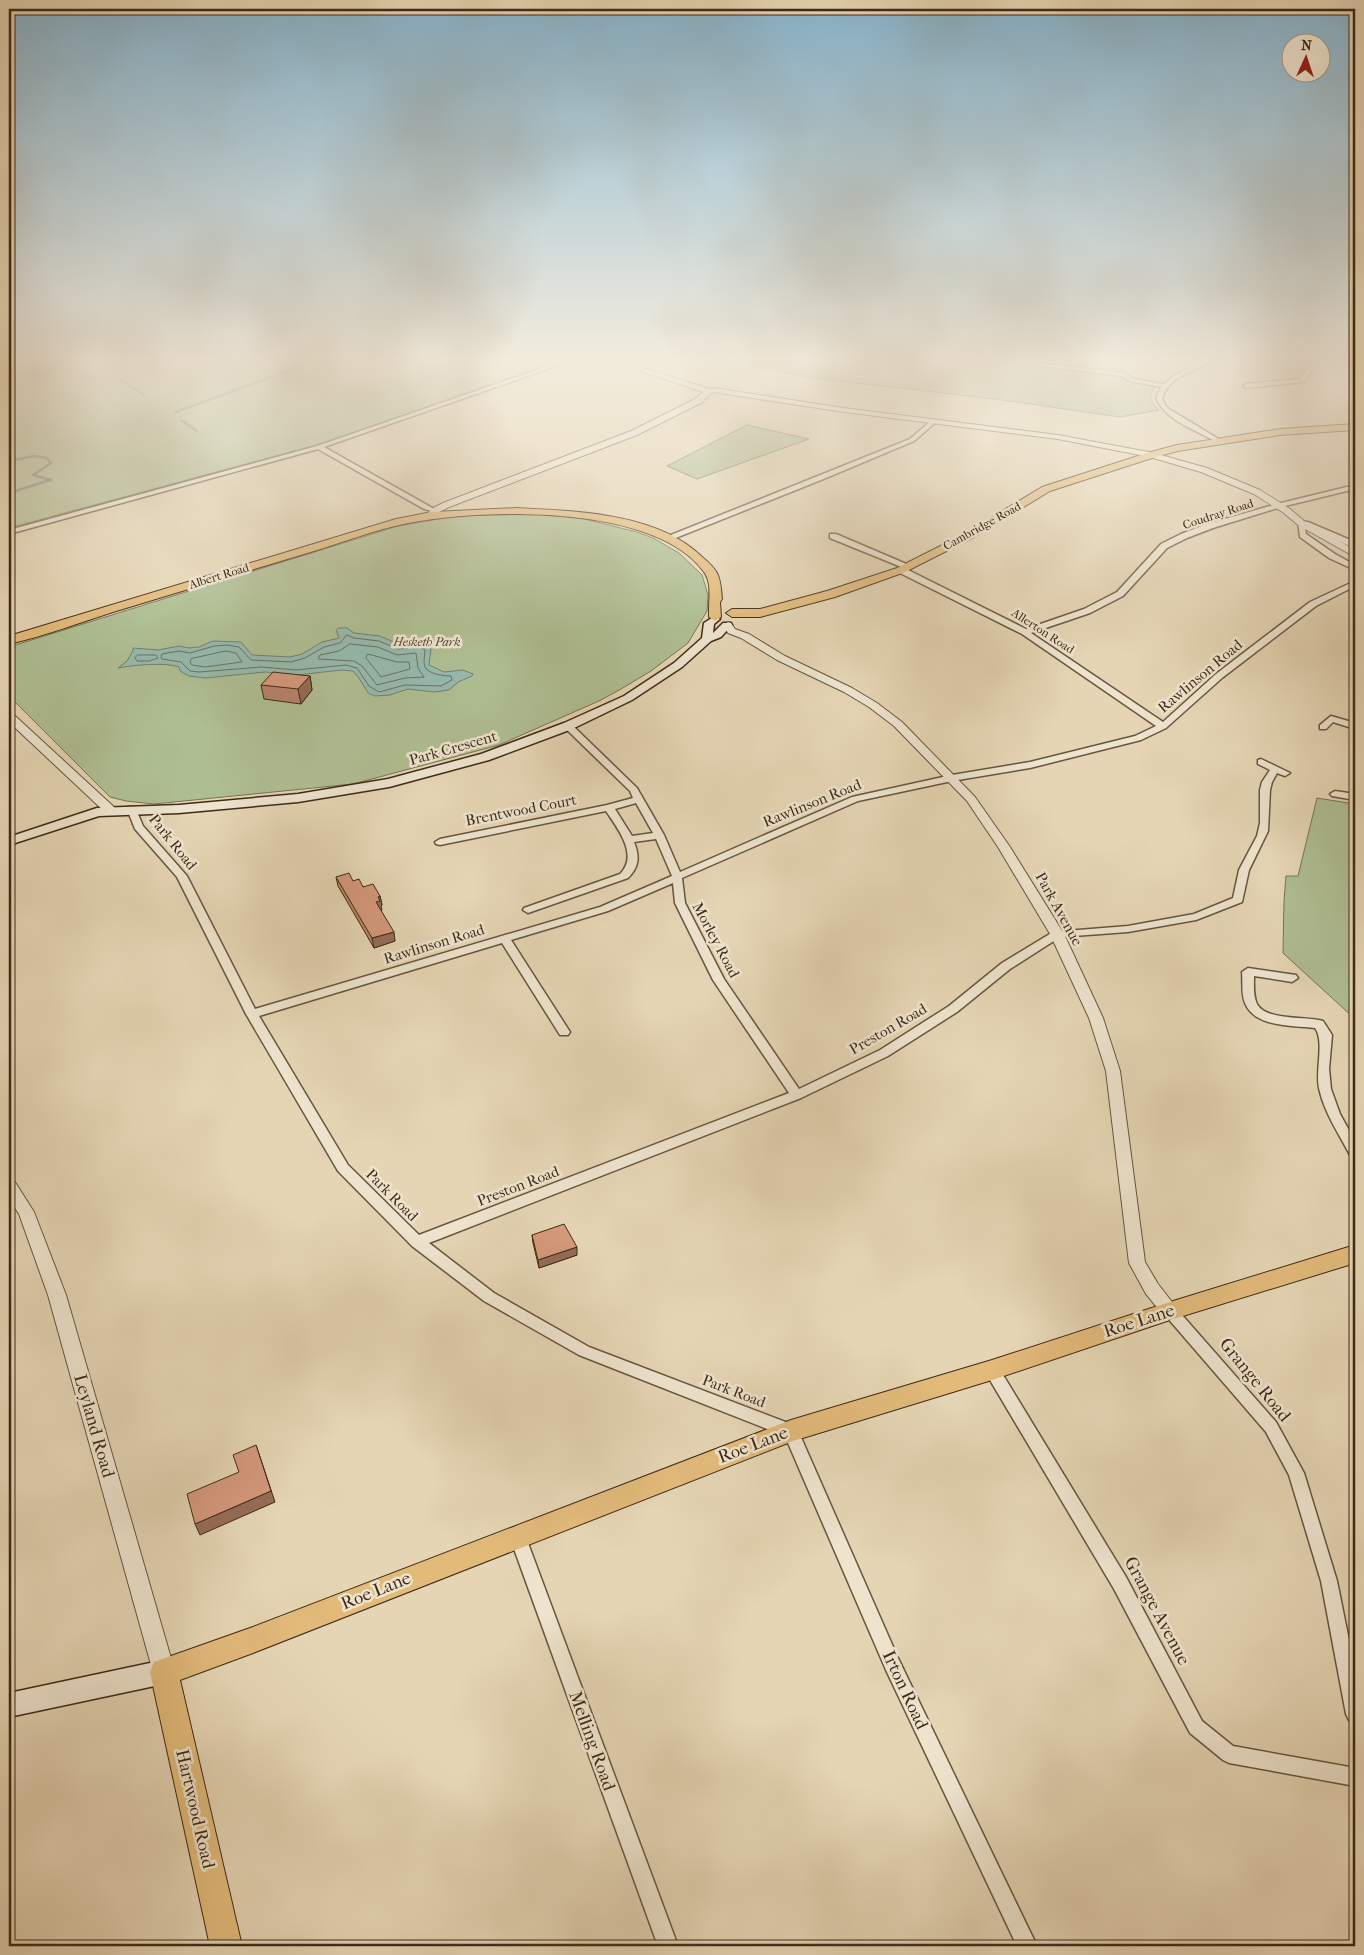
<svg xmlns="http://www.w3.org/2000/svg" width="1364" height="1955" font-family="'IM FELL French Canon',serif">
	<style>
		.green { fill: #aebe92; stroke: #767454 }
		.water { fill: #96b9ad; stroke: #738071 }
		.lines { fill: none; stroke-linecap: round; stroke-linejoin: round }
		.shore { stroke: #6a7262; stroke-width: 1 }
		.stream { stroke: #738071; stroke-width: 2.5 }
		.minor-casing { stroke: #68553e; stroke-width: 3 }
		.tertiary-casing { stroke: #68553e; stroke-width: 2 }
		.secondary-casing { stroke: #3e2a16; stroke-width: 3 }
		.primary-casing { stroke: #3e2a16; stroke-width: 2 }
		.trunk-casing { stroke: #3e2a16; stroke-width: 2 }
		.minor { fill: #eee4ce; fill-rule: evenodd }
		.tertiary { fill: #eee4ce; fill-rule: evenodd }
		.secondary { fill: #eee4ce; fill-rule: evenodd }
		.primary { fill: #e2ba7a; fill-rule: evenodd }
		.trunk { fill: #e2ba7a; fill-rule: evenodd }
		.wall { fill: #b7846b; stroke: #3e2a16 }
		.shaded-wall { fill: #956b57; stroke: #3e2a16 }
		.building { fill: #d5997c; stroke: #3e2a16 }
		.labels { text-anchor: middle; dominant-baseline: central; stroke-width: 5; stroke-linejoin: round; paint-order: stroke }
		.far-street-label { font-size: 12px; fill: #3e2a16; stroke: #eee4ce }
		.far-park-label { font-size: 12px; font-style: italic; fill: #54482f; stroke: #eee4ce }
		.street-label { font-size: 15px; fill: #3e2a16; stroke: #eee4ce }
		.near-street-label { font-size: 18px; fill: #3e2a16; stroke: #eee4ce }
	</style>
	<rect width="100%" height="100%" fill="#e5d5b4"/>
	<filter id="stains"><feTurbulence type="fractalNoise" baseFrequency=".004" numOctaves="4"/><feColorMatrix values="0 0 0 0 .2 0 0 0 0 .09 0 0 0 0 .02 0 0 0 .5 -.17"/></filter>
	<radialGradient id="worn" r=".72"><stop offset=".6" stop-color="#630" stop-opacity="0"/><stop offset="1" stop-color="#630" stop-opacity=".3"/></radialGradient>
	<g class="green">
		<path d="M9 356H573L487 388 320 444 9 528Z"/>
		<path d="M697 356H1034L1037 358 1052 356H1097L1127 380 1155 387C1148 396 1150 403 1159 410L1120 417 1003 400 813 378Z"/>
		<path d="M747 425 809 439 697 479 667 466Z"/>
		<path d="M536 514 584 519 637 532 653 538 679 553 702 575 708 595 707 611 688 643 651 671 621 689 599 701 499 745 353 784 154 804 126 801 110 797 9 696V647L398 526 456 516Z"/>
		<path d="M1317 798 1355 804V1019L1283 953 1284 901 1286 876H1298Z"/>
	</g>
	<path class="water" d="M339 628H347L354 633 380 636 398 644 419 641 431 649 429 665 444 672 463 670 473 674 472 676 458 682 449 690 434 692 408 689 390 695 375 696 368 693 359 678 353 671 341 670 298 675 265 672 205 678 189 676 180 671 179 667C166 662 133 665 118 668L127 661 133 651V648L158 650 179 646 189 648 199 647 213 641 241 642 252 655 290 657 302 654 322 642 339 638 336 630Z"/>
	<g class="lines">
		<g class="shore">
			<path d="M347 635 354 638 379 641 398 649 419 646 425 650C425 655 423 662 425 667 428 674 444 676 451 676L452 680 441 686 405 685 379 692 369 686 357 668 346 665 296 670 262 667 199 672 190 671 181 662 162 659 161 657 162 654 179 651 190 653 214 646 227 645 239 647 251 660 291 662 305 658 324 647 340 643Z"/>
			<path d="M350 644 378 647 397 655 416 653 418 668 424 677 405 678 377 685 362 666 354 661 318 659 320 655 339 651Z"/>
			<path d="M226 651 236 653 242 662 205 667 192 665 190 662 191 659Z"/>
			<path d="M368 654 397 662H409L410 669 381 677 366 658Z"/>
			<path d="M138 655H156L158 658 149 661H137L135 658Z"/>
		</g>
		<g class="stream">
			<path d="M119 379 144 395"/>
			<path d="M176 412 298 367"/>
			<path d="M181 420 197 431"/>
			<path d="M9 461 34 456 47 458 51 463 33 475 51 480"/>
			<path d="M9 493 50 480"/>
		</g>
		<g class="minor-casing">
			<g id="minor">
				<path d="M577 356H585L324 447 436 510V512L424 509 318 449 9 534V530L317 446Z"/>
				<path d="M960 356H977L1124 373 1134 379 1164 384 1177 374 1197 363 1181 356H1189L1202 361 1214 356H1222C1203 370 1171 372 1162 398L1165 405 1169 409 1222 441 1217 442C1197 431 1165 420 1156 398L1161 387 1130 381 1122 376Z"/>
				<path d="M1315 356H1321L1304 382 1246 388 1243 386 1246 384 1300 379Z"/>
				<path d="M932 420 937 421 914 441 821 480 673 539 666 537 910 439Z"/>
				<path d="M1355 485V489L1281 507 1213 528 1187 538 1167 548 1123 596 1090 613 1031 633 1163 722 1216 674 1310 602 1355 581V586L1316 606 1222 678 1166 728 1141 740 1030 768 952 781 858 801 682 878 685 903 724 979 799 1089 880 1050 949 1006 1002 963 1053 932 1128 926 1194 914 1233 898 1239 870 1257 836 1260 823V790L1262 782 1270 770 1258 764V760L1261 759 1290 773 1285 776 1277 773 1272 782 1270 790 1268 831 1249 870 1242 902 1196 920 1128 932 1060 937 1010 969 957 1012 888 1056 801 1098 429 1243 494 1293 589 1347 796 1426 898 1658 1037 1946H1017L886 1670 785 1436 579 1355 484 1301 412 1246 338 1171 246 1014 177 877 135 829 127 809 129 807H135L143 826 187 876 255 1009 600 907 672 876 656 839 634 842C640 857 639 867 628 878L528 913 523 910 524 908 620 874C639 855 618 829 606 811L440 845 436 844 435 842 440 839 607 805 633 798 630 791 565 728V724H571L637 788 664 835 680 872 852 797 952 775 1030 762 1135 736 1156 726 1022 634 898 572V568H904L1026 629 1084 609 1117 592 1161 544 1181 534 1207 524 1277 504ZM636 803 653 833 632 836 615 809ZM673 883 675 903 713 980 789 1093 419 1235 348 1165 259 1016 502 943 560 1035H568L570 1032 511 940 608 911Z"/>
				<path d="M1298 521 1308 522 1355 542V547H1352L1305 527 1306 534 1335 554 1355 565V570L1329 558 1300 537Z"/>
				<path d="M830 534H836L911 566 904 568 830 538Z"/>
				<path d="M1331 716 1355 723V729L1333 722 1326 729H1320V725Z"/>
				<path d="M1335 791 1355 794V800L1332 796 1330 794Z"/>
				<path d="M1248 968 1296 975 1298 978 1292 982 1254 976C1254 985 1253 996 1257 1004 1266 1021 1306 1016 1323 1021L1332 1035 1329 1069 1331 1089 1340 1114 1355 1141V1157L1350 1155C1339 1134 1324 1112 1319 1088 1315 1070 1325 1042 1315 1028 1293 1025 1255 1028 1245 1003 1241 994 1243 982 1242 972Z"/>
				<path d="M1170 1305 1175 1307 1276 1422 1304 1473 1337 1581 1355 1670V1723L1349 1720 1346 1714 1321 1581 1289 1475 1266 1432 1165 1315 1163 1311 1165 1307Z"/>
				<path d="M992 1364 997 1365 1126 1577 1202 1721 1233 1746 1355 1768V1786L1229 1763 1223 1760 1190 1733 1114 1589 987 1375 985 1370 987 1365Z"/>
				<path d="M517 1527 523 1529 525 1535 678 1946H658L509 1535 511 1529Z"/>
			</g>
		</g>
		<g class="tertiary-casing">
			<g id="tertiary">
				<path d="M604 356H612L628 362 641 356H649L634 365 710 389 714 388 844 408 1058 435 1154 453 1207 468 1260 490 1290 509 1304 521 1355 550V557L1298 525 1284 513 1254 494 1201 472 1150 457 1058 439 844 412 714 392 710 394 701 403 637 435 449 507 437 513 434 517H428L427 515 431 509 443 503 631 431 695 399 703 392 626 366Z"/>
				<path d="M728 622 731 623 735 629 749 634 785 656 852 688 877 703 902 722 975 797 1010 847 1064 934 1103 1018 1120 1071 1145 1262 1158 1284 1179 1311 1176 1316 1170 1318 1164 1316 1146 1294 1129 1263 1106 1071 1089 1018 1050 934 998 847 967 801 894 726 869 707 844 692 777 660 741 638 728 633 723 625Z"/>
				<path d="M9 713 13 714 114 807 116 810 114 813H106L9 722Z"/>
				<path d="M9 1180 15 1182 34 1212 66 1295 175 1672 172 1680 164 1683 156 1680 153 1672 48 1295 19 1214 9 1199Z"/>
			</g>
		</g>
		<g class="secondary-casing">
			<g id="secondary">
				<path d="M715 616 720 619 714 624 713 633 723 623H731L732 625 721 637 711 641 682 667 632 700 572 729 489 760 389 787 298 802 179 813 99 816 9 845V837L97 808 179 805 298 794 388 779 481 754 564 723 624 696 674 663 702 638 704 623Z"/>
				<path d="M164 1660 172 1664 176 1672 172 1680 164 1684 9 1717V1693Z"/>
			</g>
		</g>
		<g class="primary-casing">
			<path id="primary" d="M1355 1245V1263L1170 1320 992 1380 793 1441 253 1653 180 1680 242 1946H210L150 1672 154 1662 253 1627 791 1420 992 1360 1170 1302Z"/>
		</g>
		<g class="trunk-casing">
			<g id="trunk">
				<path d="M1355 424V430L1280 435 1178 451 1155 457 1050 491 974 537 905 572 835 597 760 617H732L726 613 732 609H760L827 591 897 568 966 533 1042 487 1147 453 1177 445 1280 429Z"/>
				<path d="M517 508C575 511 657 513 701 556 707 561 713 566 717 573 721 581 721 590 722 599L720 602 721 617 715 621 709 617C708 603 713 584 704 572 655 503 478 508 404 524 374 530 344 542 314 551 247 571 180 592 113 612 79 623 44 636 9 644V636L396 519 432 512Z"/>
			</g>
		</g>
		<use href="#minor" class="minor"/>
		<use href="#tertiary" class="tertiary"/>
		<use href="#secondary" class="secondary"/>
		<use href="#primary" class="primary"/>
		<use href="#trunk" class="trunk"/>
	</g>
	<g class="wall">
		<path d="M310 676 312 690 301 704 264 699 261 685Z"/>
		<path d="M336 877 353 881 380 896 382 905 381 906V911L395 941 374 948 338 886Z"/>
		<path d="M532 1235 577 1255 539 1268 533 1243Z"/>
	</g>
	<g class="shaded-wall">
		<path d="M310 676 312 690 301 704 298 689Z"/>
		<path d="M380 896 382 905 381 906 382 910 378 912 376 902 378 897Z"/>
		<path d="M394 932 395 941 374 948 372 938Z"/>
		<path d="M577 1247V1255L539 1268 538 1260Z"/>
		<path d="M256 1445 275 1502 200 1535 195 1524 271 1491Z"/>
	</g>
	<g class="building">
		<path d="M273 672 310 676 298 689 261 685Z"/>
		<path d="M349 873 353 881 359 879 363 887 373 884 380 896 378 897 380 901 376 902 394 932 372 938 336 877Z"/>
		<path d="M564 1224 577 1247 538 1260 532 1235Z"/>
		<path d="M256 1445 271 1491 195 1524 187 1494 239 1472 233 1455Z"/>
	</g>
	<linearGradient id="sky" x2="0" y2="1"><stop stop-color="#87b6d0"/><stop offset="0.57" stop-color="#f3ecdd"/><stop offset="1" stop-color="#f3ecdd" stop-opacity="0"/></linearGradient>
	<rect width="1364" height="630" fill="url(#sky)"/>
	<g class="labels">
		<g class="far-street-label">
			<text transform="translate(1218 514) rotate(-18)">Coudray Road</text>
			<text transform="translate(982 526) rotate(-29)">Cambridge Road</text>
			<text transform="translate(219 576) rotate(-17)">Albert Road</text>
			<text transform="translate(1043 631) rotate(33)">Allerton Road</text>
		</g>
		<g class="far-park-label">
			<text x="427" y="642">Hesketh Park</text>
		</g>
		<g class="street-label">
			<text transform="translate(1200 676) rotate(-40)">Rawlinson Road</text>
			<text transform="translate(453 748) rotate(-16)">Park Crescent</text>
			<text transform="translate(812 803) rotate(-22)">Rawlinson Road</text>
			<text transform="translate(521 810) rotate(-11)">Brentwood Court</text>
			<text transform="translate(173 842) rotate(51)">Park Road</text>
			<text transform="translate(1059 909) rotate(61)">Park Avenue</text>
			<text transform="translate(716 940) rotate(62)">Morley Road</text>
			<text transform="translate(434 944) rotate(-17)">Rawlinson Road</text>
			<text transform="translate(888 1029) rotate(-30)">Preston Road</text>
			<text transform="translate(518 1186) rotate(-21)">Preston Road</text>
			<text transform="translate(392 1195) rotate(45)">Park Road</text>
			<text transform="translate(734 1391) rotate(21)">Park Road</text>
		</g>
		<g class="near-street-label">
			<text transform="translate(1139 1321) rotate(-18)">Roe Lane</text>
			<text transform="translate(1255 1380) rotate(51)">Grange Road</text>
			<text transform="translate(94 1426) rotate(74)">Leyland Road</text>
			<text transform="translate(753 1445) rotate(-21)">Roe Lane</text>
			<text transform="translate(376 1591) rotate(-22)">Roe Lane</text>
			<text transform="translate(1157 1611) rotate(62)">Grange Avenue</text>
			<text transform="translate(905 1690) rotate(65)">Irton Road</text>
			<text transform="translate(592 1741) rotate(70)">Melling Road</text>
			<text transform="translate(195 1809) rotate(77)">Hartwood Road</text>
		</g>
	</g>
	<rect width="1364" height="1955" fill="none" stroke="#e5d5b4" stroke-width="30"/>
	<rect x="10" y="10" width="1344" height="1935" fill="none" stroke="#3e2a16" stroke-width="2.5"/>
	<rect x="15" y="15" width="1334" height="1925" fill="none" stroke="#3e2a16"/>
	<g transform="translate(1306 58) rotate(3)"><circle r="24" fill="#eee4ce" stroke="#a89a84"/>
	<path d="M0-4L9 19L0 12L-9 19Z" fill="#8f2418"/>
	<text y="-8" font-size="14" font-weight="bold" text-anchor="middle" fill="#3e2a16">N</text>
	</g>
	<rect width="100%" height="100%" filter="url(#stains)"/>
	<rect width="100%" height="100%" fill="url(#worn)"/>
</svg>
